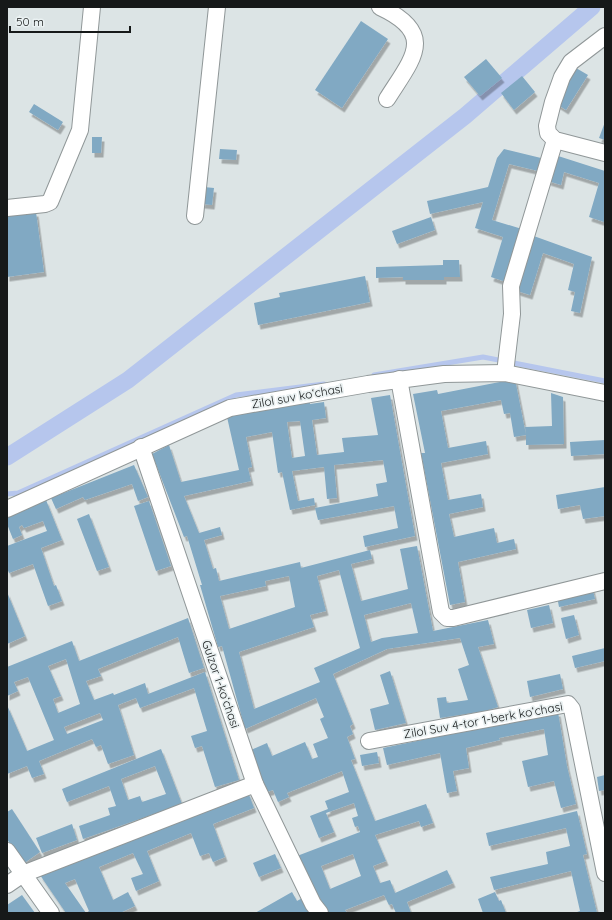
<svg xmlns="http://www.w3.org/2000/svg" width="612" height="920" font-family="Quicksand,sans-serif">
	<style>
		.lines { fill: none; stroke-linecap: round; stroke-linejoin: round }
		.stream { stroke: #b6c6ed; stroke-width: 5 }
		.canal { stroke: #b6c6ed; stroke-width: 17 }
		.building { fill: #81a9c3; fill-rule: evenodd; filter: url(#shadow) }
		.minor-casing { stroke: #909798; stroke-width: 18 }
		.minor { stroke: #fff; stroke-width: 16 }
		.labels { text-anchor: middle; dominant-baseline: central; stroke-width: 3.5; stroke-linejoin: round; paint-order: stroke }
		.street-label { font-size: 12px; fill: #161919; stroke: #eaf1f2 }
	</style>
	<defs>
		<filter id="shadow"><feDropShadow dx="2.5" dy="4.5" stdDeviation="0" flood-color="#0004"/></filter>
	</defs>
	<rect width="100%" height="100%" fill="#dce4e5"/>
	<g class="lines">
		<g class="stream">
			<path d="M374 375 483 357 605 381"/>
			<path d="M7 494 18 493 236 395 324 384"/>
		</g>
		<path class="canal" d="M7 457 128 380 465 116 592 7"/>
	</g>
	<g class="building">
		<path d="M361 21 388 39 342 108 315 90Z"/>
		<path d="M486 59 502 78 480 96 464 77Z"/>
		<path d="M576 68 588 75 566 110 555 103Z"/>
		<path d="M522 76 535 92 514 110 501 93Z"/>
		<path d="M34 104 63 122 58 130 29 112Z"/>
		<path d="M605 122V140L599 138Z"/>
		<path d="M92 137H102L101 153H92Z"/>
		<path d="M220 149 237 150 236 160 219 159Z"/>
		<path d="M504 149 541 158 538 171 509 164 492 220 522 229 506 282 491 277 503 237 475 228 483 202 430 214 427 201 488 187 497 158Z"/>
		<path d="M555 155 605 171 604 222 589 217 599 183 564 172 561 185 548 181Z"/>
		<path d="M204 187 214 188 212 205 202 204Z"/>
		<path d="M36 212 44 272 7 277V216Z"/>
		<path d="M431 217 435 230 397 244 392 231Z"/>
		<path d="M531 235 592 257 580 313 571 311 575 292 568 290 574 264 543 253 530 295 514 290Z"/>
		<path d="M443 260H459L460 277H444V280H403V277L376 278V267L443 265Z"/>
		<path d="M365 276 370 302 258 325 254 303 280 297 279 293Z"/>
		<path d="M515 379 526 435 525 427 552 426 551 393 563 397 564 444 526 445V435L514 437 510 413 504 414 501 400 441 411 448 448 486 441 488 454 441 463 448 500 481 494 483 507 449 514 454 537 494 528 497 543 514 539 516 549 458 562 465 602 450 605 421 453H425L413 394 437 390 438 394Z"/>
		<path d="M390 395 415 536 365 547 363 536 398 528 394 506 318 520 315 508 378 496 376 484 387 482 383 460 334 465 337 498 327 499 324 467 292 471 298 501 314 498 315 505 290 510 282 472 278 473 272 432 246 437 252 467 248 468 251 481 184 496 199 533 220 527 222 535 204 540 213 569 216 568 219 581 300 562 301 568 370 550 372 559 351 564 361 601 408 589 400 549 417 546 433 631 488 620 494 644 478 647 498 707 485 711 440 718 437 698 446 697 447 703 468 700 458 669 469 665 460 638 387 649 333 674 353 724 350 726 353 734 347 737 355 759 351 760 375 821 426 804 433 823 421 827 419 821 375 835 386 861 373 866 380 883 390 880 395 893 447 870 453 883 407 902 411 913H396L392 904 389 905 384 895 345 910 347 913H328L297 856 360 832 358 826 355 827 352 818 358 816 354 803 326 813 334 832 319 838 310 816 328 809 325 801 349 792 342 771 287 793 289 797 278 802 273 790 264 793 259 780 262 779 251 750 267 743 272 756 305 742 312 759 318 757 313 744 328 738 320 719 324 717 316 698 245 729 222 646 218 647 200 585H202L187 536 184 537 152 454 169 445 181 482 239 470 227 417 267 408 310 402V404L324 402 326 418 312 420 317 455 344 452 342 438 378 435 371 398ZM300 421 305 456 292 458 287 422ZM339 570 360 648 314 668 320 682 254 709 239 652 314 627 310 615 326 611 317 576ZM289 576 295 607 229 629 220 596 266 586 265 581ZM411 603 418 633 382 638 371 642 364 615ZM353 854 361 876 330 889 321 866Z"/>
		<path d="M605 440V454L571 456 570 442Z"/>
		<path d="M134 465 148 497 138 501 132 484 85 500 83 497 56 509 51 498Z"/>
		<path d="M605 487V516L583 519 580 505 558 509 556 495Z"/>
		<path d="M46 500 62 540 41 548 54 586 56 585 62 601 48 606 33 564 9 573 7 568V546L47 531 43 521 24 528 22 525 19 527 22 535 13 539 7 524V518Z"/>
		<path d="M149 501 171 566 156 571 134 506Z"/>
		<path d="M89 514 109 567 97 571 77 519Z"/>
		<path d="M592 587 595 599 559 607 557 596Z"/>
		<path d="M7 592 25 636 7 644Z"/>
		<path d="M549 605 553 623 531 628 527 610Z"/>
		<path d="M574 615 579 635 566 639 561 618Z"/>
		<path d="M188 618 204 668 189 673 178 637 98 669 101 676 86 681 94 700 113 693 114 695 145 683 148 694 205 672 239 780 215 787 202 746 195 748 191 736 207 731 194 688 140 708 136 698 118 705 134 755 108 764 101 745 96 747 92 739 39 761 44 774 32 778 27 766 7 774V705L27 751 54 740 28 677 14 682 18 691 7 696V667L72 641 79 661ZM66 659 80 704 58 713 53 699 61 696 48 666ZM100 713 103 720 67 734 64 727Z"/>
		<path d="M605 648V661L575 668 572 656Z"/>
		<path d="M390 671 406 723 375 730 370 709 389 704 380 675Z"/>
		<path d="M560 674 563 689 530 697 527 681Z"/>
		<path d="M558 712 567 766 576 804 561 808 554 781 528 787 522 761 548 755 544 729 499 738 500 740 466 748 469 768 453 771 457 791 447 793 440 753 387 765 383 748Z"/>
		<path d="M161 749 182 804 83 839 79 826 110 815 108 808 116 806 109 786 67 802 62 789ZM155 766 166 794 142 802 140 796 128 800 121 779Z"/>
		<path d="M377 752 379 763 362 766 360 755Z"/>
		<path d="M605 775V790L599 791 597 777Z"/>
		<path d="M248 792 254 808 213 824 225 857 213 862 209 853 200 856 191 833 147 851 159 881 136 891 131 878 143 874 133 853 99 867 113 900 128 892 135 906 120 913H66L40 875ZM75 879 89 911 86 913 65 883Z"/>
		<path d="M12 809 40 852 23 864 7 839V812Z"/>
		<path d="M577 811 587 854 583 855 597 913H574L580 911 571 871 494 890 490 877 548 864 546 852 570 846 566 828 489 846 486 833Z"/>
		<path d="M72 824 77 840 42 853 36 838Z"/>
		<path d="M275 854 281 868 259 877 253 863Z"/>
		<path d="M292 892 297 901 304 897 314 913H255Z"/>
		<path d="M495 892 499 901 501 900 506 913H483L478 899Z"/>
		<path d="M22 895 35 913H7V905Z"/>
	</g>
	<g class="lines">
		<g class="minor-casing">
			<g id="minor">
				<path d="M380 7C438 34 412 59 387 99"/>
				<path d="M605 36 571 62 562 77 553 102 547 126 548 133 555 140 605 153"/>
				<path d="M7 208 45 204 50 202 80 130 92 7"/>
				<path d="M195 216 217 7"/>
				<path d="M505 373 512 314 511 286 555 140"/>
				<path d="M399 379 441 612 447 618H453L605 581"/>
				<path d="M141 447 255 784 313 904 320 913"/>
				<path d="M7 509 230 408 368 384 444 374 505 373 605 393"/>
				<path d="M369 741 568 704 572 709 605 873"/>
				<path d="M7 851 51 913"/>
				<path d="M7 885 23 874 255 784"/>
			</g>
		</g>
		<use href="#minor" class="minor"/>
	</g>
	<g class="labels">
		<g class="street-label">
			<text transform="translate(297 396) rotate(-10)">Zilol suv koʻchasi</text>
			<text transform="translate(221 684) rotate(71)">Gulzor 1-koʻchasi</text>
			<text transform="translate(483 720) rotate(-10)">Zilol Suv 4-tor 1-berk koʻchasi</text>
		</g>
	</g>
	<rect width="612" height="920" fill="none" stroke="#161919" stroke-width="16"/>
	<path d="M10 26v6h120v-6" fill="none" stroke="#161919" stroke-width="2"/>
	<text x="16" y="26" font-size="12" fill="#161919" stroke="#eaf1f2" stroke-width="3" paint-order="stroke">50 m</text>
</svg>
